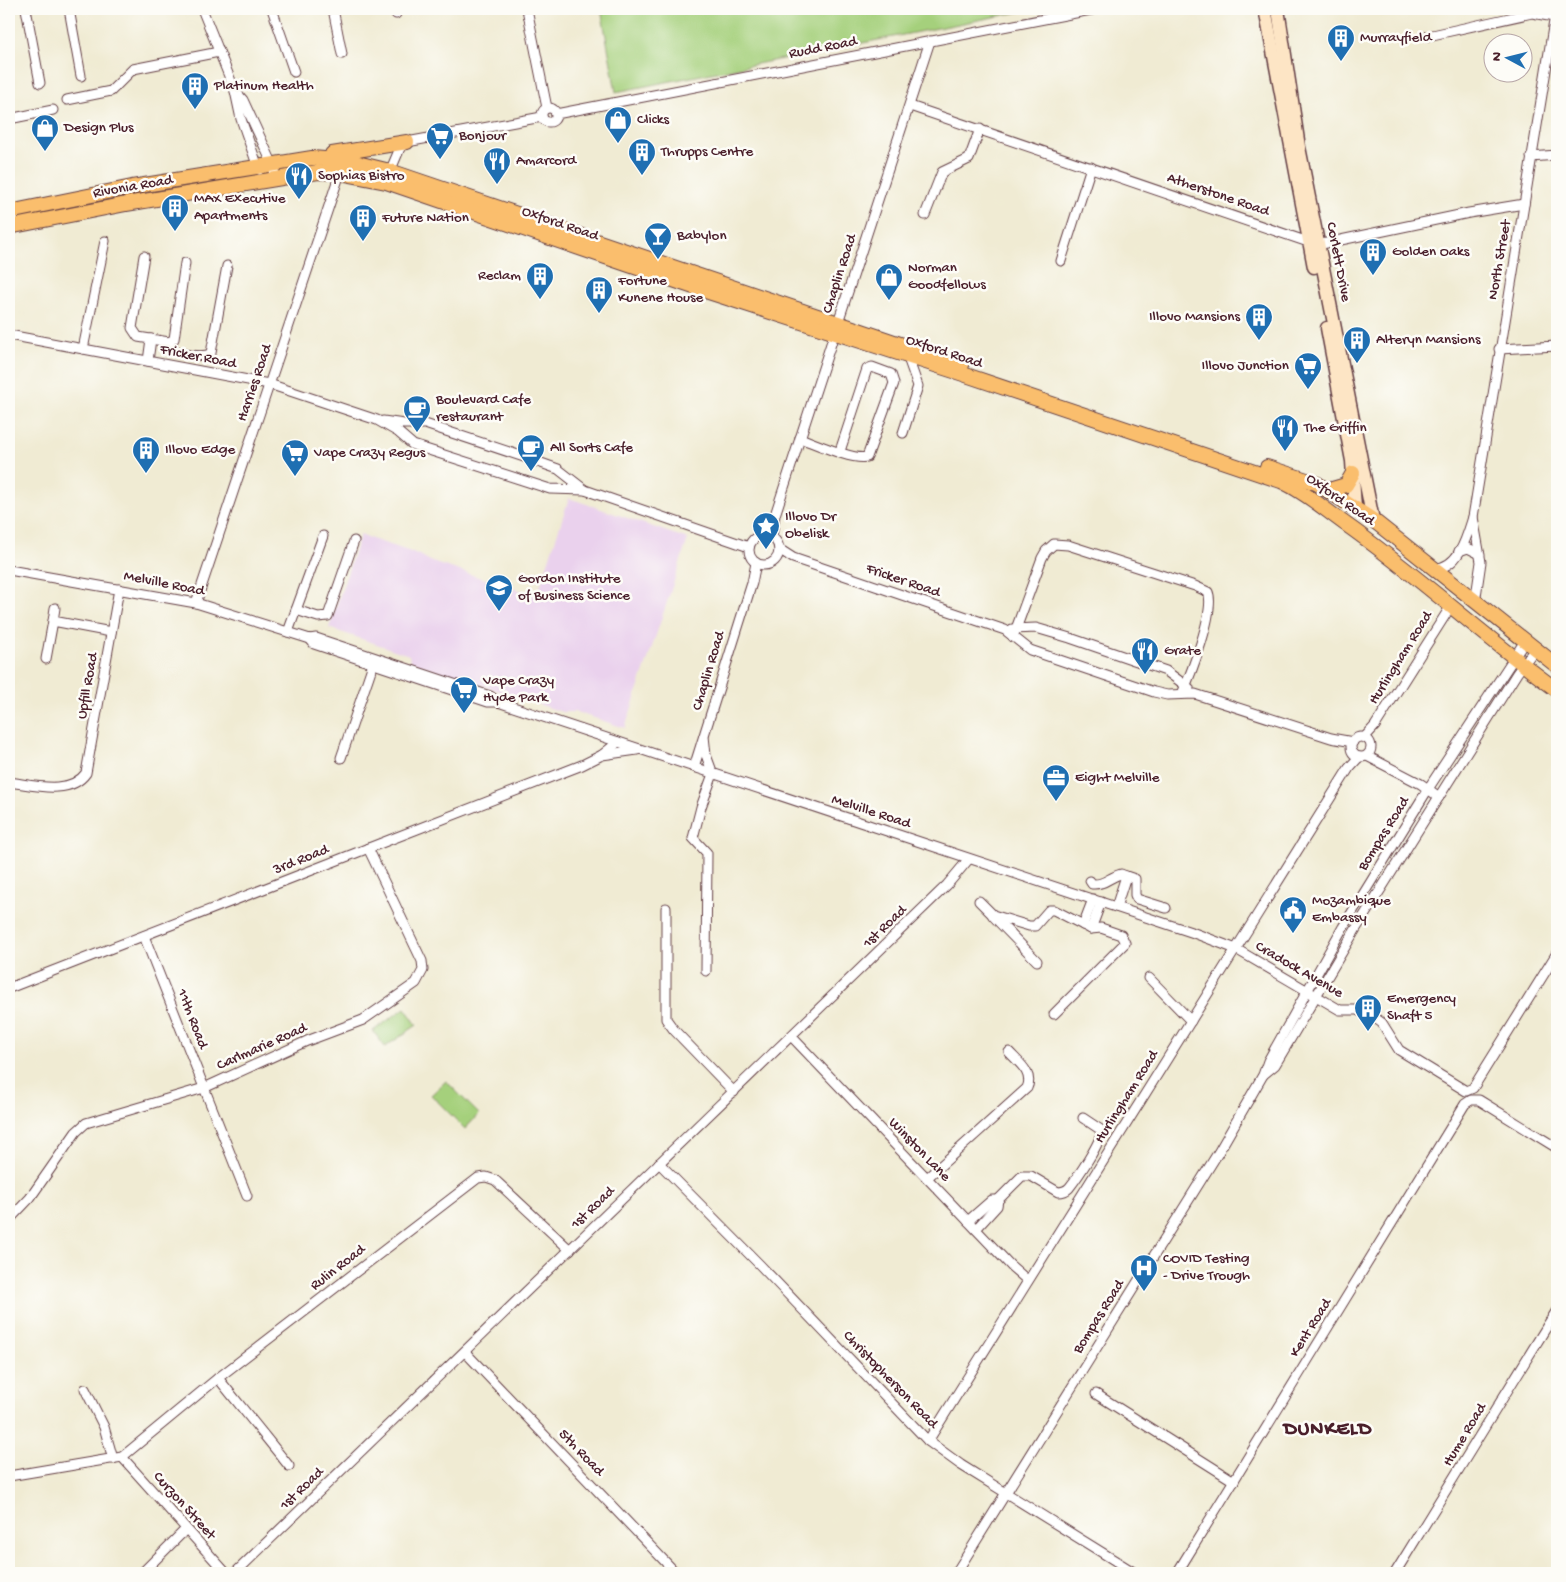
<svg xmlns="http://www.w3.org/2000/svg" width="1566" height="1582" font-family="'Gochi Hand',sans-serif">
	<style>
		.built { fill: #ead1ed }
		.green { fill: #a5d07c; stroke: #787854 }
		.lines { fill: none; stroke-linecap: round; stroke-linejoin: round }
		.minor-casing { stroke: #633e44; stroke-width: 11 }
		.secondary-casing { stroke: #633e44; stroke-width: 15 }
		.primary-casing { stroke: #633e44; stroke-width: 16 }
		.minor { stroke: #fff; stroke-width: 9 }
		.secondary { stroke: #fde5c5; stroke-width: 12 }
		.primary { stroke: #fabe6d; stroke-width: 14 }
		.labels { text-anchor: middle; dominant-baseline: central; stroke-width: 5; stroke-linejoin: round; paint-order: stroke }
		.poi-label { font-size: 15px; fill: #4a1f2b; stroke: #fdfcf7; text-anchor: start }
		.street-label { font-size: 15px; fill: #4a1f2b; stroke: #fdfcf7 }
		.district-label { font-size: 20px; font-weight: bold; letter-spacing: 1px; fill: #4a1f2b; stroke: #fdfcf7 }
	</style>
	<rect width="100%" height="100%" fill="#fdfcf7"/>
	<filter id="ink" filterUnits="userSpaceOnUse"><feTurbulence type="fractalNoise" baseFrequency=".02" numOctaves="2"/><feDisplacementMap in="SourceGraphic" scale="10" xChannelSelector="R" yChannelSelector="G"/><feConvolveMatrix kernelMatrix="1 2 1 2 8 2 1 2 1" color-interpolation-filters="sRGB"/></filter>
	<filter id="wash" filterUnits="userSpaceOnUse"><feTurbulence type="fractalNoise" baseFrequency=".0096" numOctaves="4" result="noise"/><feDisplacementMap in="SourceGraphic" scale="20" xChannelSelector="R" yChannelSelector="G"/><feGaussianBlur stdDeviation="1.12" result="paint"/><feColorMatrix in="noise" values="0 0 0 0 0 0 0 0 0 0 0 0 0 0 0 0 0 1.4 0 .05"/><feComposite in="paint" operator="in"/></filter>
	<g filter="url(#wash)">
		<rect width="100%" height="100%" fill="#f0ebd3"/>
		<path class="built" d="M569 498 688 539 625 728 576 712H562L481 685 410 661 409 655 329 628 360 535 420 555 432 562 537 596Z"/>
		<g class="green">
			<path d="M601 9H1034L616 92Z"/>
			<path d="M405 1008 417 1025 385 1047 373 1031Z"/>
			<path d="M446 1081 479 1114 465 1129 431 1095Z"/>
		</g>
	</g>
	<g filter="url(#ink)">
		<g class="lines">
			<g class="minor-casing">
				<g id="minor">
					<path d="M26 9 40 83"/>
					<path d="M69 9 81 76"/>
					<path d="M202 9 235 91 241 119 259 170"/>
					<path d="M272 9 294 72"/>
					<path d="M333 9 342 54"/>
					<path d="M395 9 396 14"/>
					<path d="M527 9 547 108"/>
					<path d="M1428 36 1532 13 1554 17"/>
					<path d="M235 91 243 100 273 165 276 180"/>
					<path d="M67 100 111 91 133 69 219 52"/>
					<path d="M910 106 1317 245 1469 213 1524 204"/>
					<circle cx="549" cy="115" r="7"/>
					<path d="M556 114 1096 9"/>
					<path d="M9 119 53 110"/>
					<path d="M1531 157 1557 155"/>
					<path d="M389 174 400 148 407 142 542 117"/>
					<path d="M9 196 15 226"/>
					<path d="M925 215 942 172 969 159 980 129"/>
					<path d="M144 256 132 328 138 337 169 342 174 339 185 263"/>
					<path d="M1061 261 1091 167"/>
					<path d="M9 335 269 384 377 420 398 432 413 445 550 489 585 490 749 547"/>
					<path d="M169 342C170 344 171 348 173 350 180 355 205 358 211 353L227 266"/>
					<path d="M83 349 105 241"/>
					<path d="M1499 349 1557 346"/>
					<path d="M148 361 151 339"/>
					<path d="M383 421 404 424H425L527 458 558 469 585 490"/>
					<path d="M903 433 918 386 908 358"/>
					<path d="M800 438C814 443 854 461 867 457L894 383 891 374 872 367 867 369 840 451"/>
					<path d="M1473 517 1481 562 1475 603"/>
					<circle cx="764" cy="550" r="15"/>
					<path d="M772 537 775 515 930 41"/>
					<path d="M779 549 793 558 1005 630 1030 650 1154 692 1167 695 1195 694 1331 738 1353 742"/>
					<path d="M1459 551 1468 548 1480 554"/>
					<path d="M1435 568C1459 568 1467 536 1473 517L1556 9"/>
					<path d="M9 570 196 603 310 639 316 638 490 696 498 702 1194 933 1236 949 1340 1010H1357L1375 1018 1382 1023 1399 1050 1466 1091 1473 1088 1557 953"/>
					<path d="M196 603 340 173"/>
					<path d="M296 610 318 617 328 616 354 541"/>
					<path d="M53 621 55 608"/>
					<path d="M1012 629 1036 628 1070 638 1166 671 1189 688"/>
					<path d="M288 632 323 536"/>
					<path d="M1013 637 1042 558 1046 551 1054 544 1068 545 1195 586 1208 592C1216 610 1190 676 1182 694"/>
					<path d="M310 639 314 644 488 702H498"/>
					<path d="M46 659 53 621 111 632"/>
					<path d="M704 736 706 755 713 774 701 807 693 838 707 853 706 971"/>
					<circle cx="1361" cy="747" r="10"/>
					<path d="M1364 738 1375 726 1451 606"/>
					<path d="M602 755 637 750"/>
					<path d="M1367 756 1421 784 1439 797"/>
					<path d="M341 758 373 664"/>
					<path d="M694 767 752 583 756 563"/>
					<path d="M9 782C33 785 70 796 86 773L119 589"/>
					<path d="M1090 881 1092 884C1105 885 1109 877 1121 874L1126 876"/>
					<path d="M979 901 993 915 1029 926H1035L1049 910H1054L1091 929 1101 928 1121 935 1125 943 1054 1014"/>
					<path d="M1116 907 1126 876 1135 879V895L1137 899 1166 908"/>
					<path d="M666 908V1019L674 1030 734 1092"/>
					<path d="M993 916 1037 961"/>
					<path d="M1083 925 1093 899"/>
					<path d="M1091 929 1101 902"/>
					<path d="M144 936 247 1196"/>
					<path d="M1149 978 1191 1021"/>
					<path d="M9 988 582 765 602 755 618 742"/>
					<path d="M792 1037 1011 1266 1027 1280"/>
					<path d="M1264 1074 1275 1065 1357 927 1517 673 1535 649"/>
					<path d="M659 1163 760 1265 928 1441 961 1465 1135 1573"/>
					<path d="M927 1178 1027 1088C1034 1073 1018 1062 1009 1052"/>
					<path d="M9 1220 30 1198 76 1132 86 1123 204 1088 307 1041 363 1020 416 983 423 970 422 961 368 848"/>
					<path d="M968 1221 992 1200H998"/>
					<path d="M976 1229 997 1206 998 1200 1022 1176H1031L1058 1192C1063 1192 1066 1191 1069 1188 1077 1178 1103 1140 1101 1130L1083 1118"/>
					<path d="M465 1352 676 1573"/>
					<path d="M218 1378 289 1466"/>
					<path d="M85 1389 104 1427 113 1459"/>
					<path d="M1096 1394 1234 1481"/>
					<path d="M928 1441 1349 768 1359 757"/>
					<path d="M122 1457 226 1573"/>
					<path d="M9 1476 122 1457 218 1378 478 1178 486 1177 495 1180 570 1250"/>
					<path d="M142 1573 186 1529"/>
					<path d="M235 1573 947 885 968 860"/>
					<path d="M956 1573 1218 1153 1263 1075 1268 1061 1343 927 1428 789 1525 641"/>
					<path d="M1177 1573 1465 1104 1471 1100H1479L1557 1148"/>
					<path d="M1395 1573 1557 1310"/>
				</g>
			</g>
			<g class="secondary-casing">
				<g id="secondary">
					<path d="M1265 9 1314 267"/>
					<path d="M1278 9 1299 147 1373 520"/>
					<path d="M1327 328 1352 461 1355 508"/>
				</g>
			</g>
			<g class="primary-casing">
				<g id="primary">
					<path d="M332 154 407 142"/>
					<path d="M9 212 132 187 312 158 349 161 390 171C581 234 771 301 962 365"/>
					<path d="M9 227 126 204 318 172 340 173 386 182 705 291 960 373 1281 481C1305 492 1323 508 1344 523 1418 575 1484 637 1557 690"/>
					<path d="M1267 467 1316 483 1373 520 1557 666"/>
					<path d="M1329 490 1346 485 1353 473"/>
				</g>
			</g>
			<use href="#minor" class="minor"/>
			<use href="#secondary" class="secondary"/>
			<use href="#primary" class="primary"/>
		</g>
	</g>
	<defs>
		<g id="building-pin" transform="scale(1.4375)"><path d="M0 17L-7.5 6A9.5 9.5 0 1 1 7.5 6Z" fill="#1f6fb2" stroke="#fdfcf7"/><path d="M-4-6H4V6H1V3H-1V6H-4ZM-2.5-4.3h1.7v1.8h-1.7ZM.8-4.3h1.7v1.8H.8ZM-2.5-1h1.7V.8h-1.7ZM.8-1h1.7V.8H.8Z" fill="#fff"/></g>
		<g id="shop-pin" transform="scale(1.4375)"><path d="M0 17L-7.5 6A9.5 9.5 0 1 1 7.5 6Z" fill="#1f6fb2" stroke="#fdfcf7"/><path d="M-5-2.5h2.3a2.7 3.5 0 0 1 5.4 0H5L5.5 6h-11ZM-1.5-2.5h3a1.5 2.3 0 0 0-3 0Z" fill="#fff"/></g>
		<g id="supermarket-pin" transform="scale(1.4375)"><path d="M0 17L-7.5 6A9.5 9.5 0 1 1 7.5 6Z" fill="#1f6fb2" stroke="#fdfcf7"/><path d="M-6-5.5h2.5l.6 2H6L4.5 2H-2.5L-4.4-4H-6ZM-1.5 3.2a1.3 1.3 0 1 0 .1 0ZM3 3.2a1.3 1.3 0 1 0 .1 0Z" fill="#fff"/></g>
		<g id="restaurant-pin" transform="scale(1.4375)"><path d="M0 17L-7.5 6A9.5 9.5 0 1 1 7.5 6Z" fill="#1f6fb2" stroke="#fdfcf7"/><path d="M-5-6h1v4h1v-4h1v4h1v-4h1v5L-1.5 .5V6h-2V.5L-5-1ZM5-6V6H3V1.5H1.5Q1.5-4 5-6Z" fill="#fff"/></g>
		<g id="bar-pin" transform="scale(1.4375)"><path d="M0 17L-7.5 6A9.5 9.5 0 1 1 7.5 6Z" fill="#1f6fb2" stroke="#fdfcf7"/><path d="M-6-5H6L.8 .8V4.5H3.5V6h-7V4.5H-.8V.8Z" fill="#fff"/></g>
		<g id="cafe-pin" transform="scale(1.4375)"><path d="M0 17L-7.5 6A9.5 9.5 0 1 1 7.5 6Z" fill="#1f6fb2" stroke="#fdfcf7"/><path d="M-5.5-4.5H6V0H3Q3 3.5 0 3.5H-2.5Q-5.5 3.5-5.5 0ZM3-3.2v2h1.7v-2ZM-6 4.5H4V6H-6Z" fill="#fff"/></g>
		<g id="sight-pin" transform="scale(1.4375)"><path d="M0 17L-7.5 6A9.5 9.5 0 1 1 7.5 6Z" fill="#1f6fb2" stroke="#fdfcf7"/><path d="M0-6L1.8-2.2L6-1.7L2.9 1.2L3.7 5.4L0 3.3L-3.7 5.4L-2.9 1.2L-6-1.7L-1.8-2.2Z" fill="#fff"/></g>
		<g id="school-pin" transform="scale(1.4375)"><path d="M0 17L-7.5 6A9.5 9.5 0 1 1 7.5 6Z" fill="#1f6fb2" stroke="#fdfcf7"/><path d="M0-5L7-2L0 1L-7-2ZM-4 1L0 2.5L4 1V4Q0 6-4 4Z" fill="#fff"/></g>
		<g id="office-pin" transform="scale(1.4375)"><path d="M0 17L-7.5 6A9.5 9.5 0 1 1 7.5 6Z" fill="#1f6fb2" stroke="#fdfcf7"/><path d="M-6-3h4V-5.5h4V-3h4V5H-6ZM-1-4.5V-3h2v-1.5ZM-6 0V1H6V0Z" fill="#fff"/></g>
		<g id="civic-pin" transform="scale(1.4375)"><path d="M0 17L-7.5 6A9.5 9.5 0 1 1 7.5 6Z" fill="#1f6fb2" stroke="#fdfcf7"/><path d="M-.6-6.5H3V-4.5H.6V-3L4-1V1h2V6H-6V1h2V-1L-.6-3ZM-1.2 2.5V6h2.4V2.5Z" fill="#fff"/></g>
		<g id="hospital-pin" transform="scale(1.4375)"><path d="M0 17L-7.5 6A9.5 9.5 0 1 1 7.5 6Z" fill="#1f6fb2" stroke="#fdfcf7"/><path d="M-5-5h3v3.5h4V-5h3V5h-3V1.5h-4V5h-3Z" fill="#fff"/></g>
	</defs>
	<g fill-rule="evenodd">
		<use href="#building-pin" x="1341" y="38"/>
		<use href="#building-pin" x="195" y="86"/>
		<use href="#shop-pin" x="618" y="120"/>
		<use href="#shop-pin" x="45" y="128"/>
		<use href="#supermarket-pin" x="440" y="136"/>
		<use href="#building-pin" x="642" y="152"/>
		<use href="#restaurant-pin" x="497" y="161"/>
		<use href="#restaurant-pin" x="299" y="176"/>
		<use href="#building-pin" x="175" y="208"/>
		<use href="#building-pin" x="363" y="218"/>
		<use href="#bar-pin" x="658" y="236"/>
		<use href="#building-pin" x="1373" y="252"/>
		<use href="#building-pin" x="540" y="276"/>
		<use href="#shop-pin" x="889" y="277"/>
		<use href="#building-pin" x="599" y="290"/>
		<use href="#building-pin" x="1259" y="317"/>
		<use href="#building-pin" x="1357" y="340"/>
		<use href="#supermarket-pin" x="1308" y="366"/>
		<use href="#cafe-pin" x="417" y="409"/>
		<use href="#restaurant-pin" x="1285" y="428"/>
		<use href="#cafe-pin" x="531" y="448"/>
		<use href="#building-pin" x="146" y="450"/>
		<use href="#supermarket-pin" x="295" y="453"/>
		<use href="#sight-pin" x="766" y="526"/>
		<use href="#school-pin" x="499" y="588"/>
		<use href="#restaurant-pin" x="1145" y="651"/>
		<use href="#supermarket-pin" x="464" y="690"/>
		<use href="#office-pin" x="1056" y="778"/>
		<use href="#civic-pin" x="1293" y="910"/>
		<use href="#building-pin" x="1368" y="1008"/>
		<use href="#hospital-pin" x="1144" y="1268"/>
	</g>
	<g class="labels">
		<g class="poi-label">
			<text x="1360" y="38">Murrayfield</text>
			<text x="214" y="86">Platinum Health</text>
			<text x="637" y="120">Clicks</text>
			<text x="64" y="128">Design Plus</text>
			<text x="459" y="136">Bonjour</text>
			<text x="661" y="152">Thrupps Centre</text>
			<text x="516" y="161">Amarcord</text>
			<text x="318" y="176">Sophias Bistro</text>
			<text x="194" y="199">MAX Executive<tspan x="194" dy="17">Apartments</tspan></text>
			<text x="382" y="218">Future Nation</text>
			<text x="677" y="236">Babylon</text>
			<text x="1392" y="252">Golden Oaks</text>
			<text x="908" y="268">Norman<tspan x="908" dy="17">Goodfellows</tspan></text>
			<text x="521" y="276" text-anchor="end">Reclam</text>
			<text x="618" y="281">Fortune<tspan x="618" dy="17">Kunene House</tspan></text>
			<text x="1240" y="317" text-anchor="end">Illovo Mansions</text>
			<text x="1376" y="340">Alteryn Mansions</text>
			<text x="1289" y="366" text-anchor="end">Illovo Junction</text>
			<text x="436" y="400">Boulevard Cafe<tspan x="436" dy="17">restaurant</tspan></text>
			<text x="1304" y="428">The Griffin</text>
			<text x="550" y="448">All Sorts Cafe</text>
			<text x="165" y="450">Illovo Edge</text>
			<text x="314" y="453">Vape Crazy Regus</text>
			<text x="785" y="517">Illovo Dr<tspan x="785" dy="17">Obelisk</tspan></text>
			<text x="518" y="579">Gordon Institute<tspan x="518" dy="17">of Business Science</tspan></text>
			<text x="1164" y="651">Grate</text>
			<text x="483" y="681">Vape Crazy<tspan x="483" dy="17">Hyde Park</tspan></text>
			<text x="1075" y="778">Eight Melville</text>
			<text x="1312" y="901">Mozambique<tspan x="1312" dy="17">Embassy</tspan></text>
			<text x="1387" y="999">Emergency<tspan x="1387" dy="17">Shaft 5</tspan></text>
			<text x="1163" y="1259">COVID Testing<tspan x="1163" dy="17">- Drive Trough</tspan></text>
		</g>
		<g class="street-label">
			<text transform="translate(823 48) rotate(-11)">Rudd Road</text>
			<text transform="translate(133 187) rotate(-10)">Rivonia Road</text>
			<text transform="translate(1218 195) rotate(19)">Atherstone Road</text>
			<text transform="translate(560 224) rotate(19)">Oxford Road</text>
			<text transform="translate(1500 260) rotate(-80)">North Street</text>
			<text transform="translate(1338 262) rotate(79)">Corlett Drive</text>
			<text transform="translate(840 274) rotate(-72)">Chaplin Road</text>
			<text transform="translate(944 352) rotate(18)">Oxford Road</text>
			<text transform="translate(198 357) rotate(11)">Fricker Road</text>
			<text transform="translate(255 383) rotate(-71)">Harries Road</text>
			<text transform="translate(1340 500) rotate(35)">Oxford Road</text>
			<text transform="translate(903 581) rotate(19)">Fricker Road</text>
			<text transform="translate(164 584) rotate(11)">Melville Road</text>
			<text transform="translate(1401 658) rotate(-58)">Hurlingham Road</text>
			<text transform="translate(709 671) rotate(-73)">Chaplin Road</text>
			<text transform="translate(88 686) rotate(-80)">Upfill Road</text>
			<text transform="translate(871 812) rotate(18)">Melville Road</text>
			<text transform="translate(1384 834) rotate(-58)">Bompas Road</text>
			<text transform="translate(301 860) rotate(-22)">3rd Road</text>
			<text transform="translate(885 927) rotate(-44)">1st Road</text>
			<text transform="translate(1299 970) rotate(30)">Cradock Avenue</text>
			<text transform="translate(192 1019) rotate(69)">11th Road</text>
			<text transform="translate(262 1047) rotate(-24)">Carlmarie Road</text>
			<text transform="translate(1127 1097) rotate(-58)">Hurlingham Road</text>
			<text transform="translate(919 1150) rotate(46)">Winston Lane</text>
			<text transform="translate(593 1208) rotate(-44)">1st Road</text>
			<text transform="translate(338 1268) rotate(-38)">Rulin Road</text>
			<text transform="translate(1099 1317) rotate(-58)">Bompas Road</text>
			<text transform="translate(1311 1328) rotate(-58)">Kent Road</text>
			<text transform="translate(890 1380) rotate(46)">Christopherson Road</text>
			<text transform="translate(1465 1435) rotate(-59)">Hume Road</text>
			<text transform="translate(581 1453) rotate(46)">5th Road</text>
			<text transform="translate(302 1489) rotate(-44)">1st Road</text>
			<text transform="translate(184 1506) rotate(48)">Curzon Street</text>
		</g>
		<g class="district-label">
			<text x="1328" y="1430">DUNKELD</text>
		</g>
	</g>
	<rect width="1566" height="1582" fill="none" stroke="#fdfcf7" stroke-width="30"/>
	<g transform="translate(1508 58) rotate(277)"><circle r="24" fill="#fdfcf7" stroke="#b5a4a5"/>
	<path d="M0-4L9 19L0 12L-9 19Z" fill="#1f6fb2"/>
	<text y="-8" font-size="14" font-weight="bold" text-anchor="middle" fill="#4a1f2b">N</text>
	</g>
</svg>
